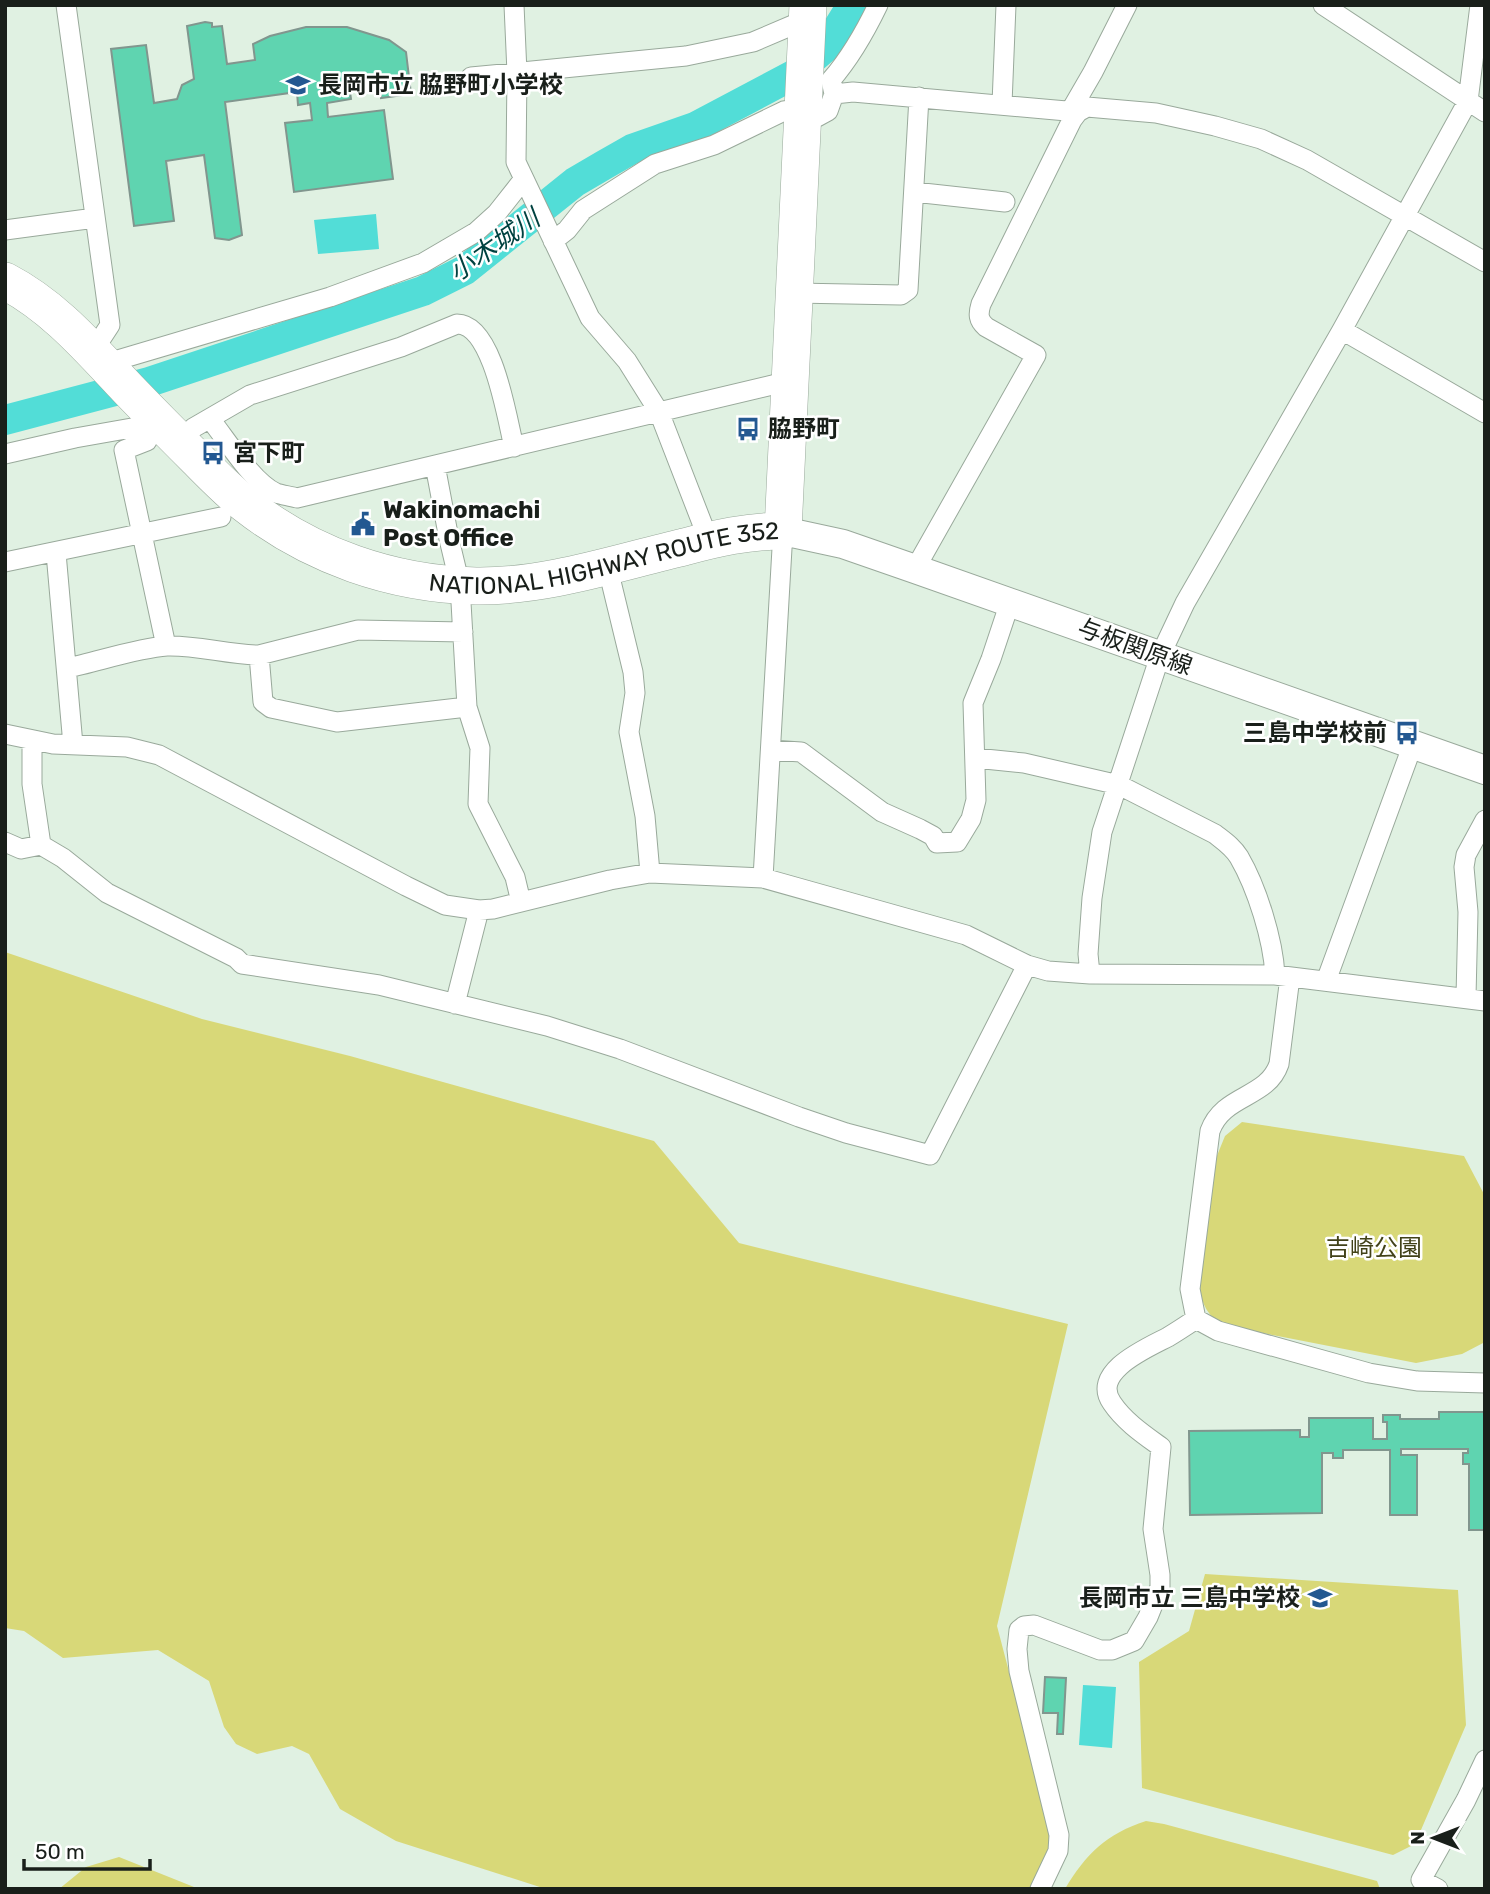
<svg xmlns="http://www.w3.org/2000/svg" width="1490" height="1894" viewBox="0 0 1490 1894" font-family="Rubik,'Noto Sans JP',sans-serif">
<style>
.green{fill:#d8d878}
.water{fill:#52ddd7}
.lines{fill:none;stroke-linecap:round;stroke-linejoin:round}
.river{stroke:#52ddd7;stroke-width:30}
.building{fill:#5fd4b0;stroke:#81968e;stroke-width:2}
.street-casing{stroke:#99a99b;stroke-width:21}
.secondary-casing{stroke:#99a99b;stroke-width:30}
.highway-casing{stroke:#99a99b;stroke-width:38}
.street{stroke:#fff;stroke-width:19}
.secondary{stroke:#fff;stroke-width:28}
.highway{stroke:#fff;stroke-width:37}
.labels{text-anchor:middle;stroke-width:5;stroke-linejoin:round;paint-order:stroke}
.poi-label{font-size:24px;font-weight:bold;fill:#191f1a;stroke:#fff;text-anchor:start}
.street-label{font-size:24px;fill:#191f1a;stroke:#fff}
.park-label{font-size:24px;fill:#424219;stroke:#fff}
.water-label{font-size:26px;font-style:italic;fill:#004240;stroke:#fff}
</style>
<rect width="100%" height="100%" fill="#e0f1e2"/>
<path class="green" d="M5,952L202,1019L350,1056L654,1141L739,1243L1068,1324L997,1626L1053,1839L1031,1889H546L396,1841L340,1809L309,1754L292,1746L257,1754L236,1744L224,1727L209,1681L158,1650L63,1658L24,1631L5,1628Z
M1242,1122L1464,1156L1485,1196V1342L1462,1354L1416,1363L1222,1325C1208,1316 1202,1304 1199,1288L1214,1163L1225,1136Z
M1205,1574L1458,1590L1466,1725L1415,1844L1393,1855L1142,1788L1139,1662L1189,1631Z
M1146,1821L1164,1824L1377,1881L1380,1889H1065C1086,1854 1106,1834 1146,1821Z
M119,1857L199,1889H59L86,1867Z"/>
<path class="water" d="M376,214L379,249L318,254L314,220Z
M1083,1685L1116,1687L1112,1748L1079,1745Z"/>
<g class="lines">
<path class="river" d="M5,420L149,382L423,291L465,270L575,182L604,165L632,149L695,127L795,74L826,47L852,5"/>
</g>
<path class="building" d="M205,22L212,23V27L222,26L227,64L255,60L253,44L270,36L306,27H347L389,40L406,52L411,94L381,98L379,81L349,85L351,99L327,103L328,117L384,110L393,179L294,192L285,123L312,120L310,103L298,105L297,92L225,102L242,235L229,240L215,238L204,155L166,161L174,221L134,226L111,49L146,45L154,103L177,99L182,85L194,79L187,26Z
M1439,1412H1485V1530H1469V1464H1463V1453H1468V1449H1401V1455H1417V1515H1390V1450H1343V1458H1333V1453H1322V1513L1190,1515L1189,1431L1300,1430V1437H1309V1418H1373V1439H1387V1422H1383V1415H1400V1419H1439Z
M1045,1677L1066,1678L1063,1734H1057L1058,1713H1043Z"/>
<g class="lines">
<g class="street-casing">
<path id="street" d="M66,5L110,325L93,351
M514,5L517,73L516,162L590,318L627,361L659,412L709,541
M1323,5L1485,112
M471,77L686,56L753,42L807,19
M834,94L853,92L1078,112
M1002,104L1006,5
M1071,110L1093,72L1127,5
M804,118L817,117L828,111L834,94L831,80C851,57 865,32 878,5
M914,192L1005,202
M5,230L95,218
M553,241L567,230L583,210L655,164L714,145L784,111L804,108
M795,293L901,295L908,290L919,97
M1342,330L1485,413
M104,364L330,297L423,263L476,232L497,213L523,180
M210,419C227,440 252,482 276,493C282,495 290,496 297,498L789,381
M193,428L250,395L401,347L457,324C493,324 507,419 514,447
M147,441L124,450L166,646
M5,454L75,438L160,423
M56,553L73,745
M5,562L221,517
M607,565L633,672L635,693L629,732L645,816L650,873
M915,569L1036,355L986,327C978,320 978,314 981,304L1072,120L1078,112L1087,107L1156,113L1215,126L1261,139L1307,160L1485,262
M259,655L358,630L463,632
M67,668C97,662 137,648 167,646C198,645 228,655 259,655L263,702L271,708L337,722L467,707L460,585L449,539L435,465
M467,707L480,748L478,804L515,877L521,902
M5,734L53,744L127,747L159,755L406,886L445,905L479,910L493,909L610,880L650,873L763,878L966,935L1027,965L1048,971L1090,974L1275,975L1485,1001
M32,740V784L41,845L63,858L107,893L236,958L242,964L379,985L547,1026L620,1049L799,1117L846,1133L930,1155L1027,965
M771,750L801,752L882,812L920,829L933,836L937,843L957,842L971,819L976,800L973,703L991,659L1010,602
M975,758L1024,763L1119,785L1215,834C1224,841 1233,847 1239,857C1257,888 1273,939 1275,975
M5,842L21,849L41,845
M763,878L783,531
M1090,974L1088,954L1092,898L1102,832L1160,656L1185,603L1342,330L1468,101L1480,5
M1290,977L1279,1064C1267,1099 1223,1094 1210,1131L1190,1289L1196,1319L1218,1331L1369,1373L1417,1381L1485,1383
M1326,981L1413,744
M1466,997L1468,912L1464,867L1466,855L1485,820
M455,1004L479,910
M1040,1889L1058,1851L1059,1835L1019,1671L1017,1649L1019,1630L1024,1626L1034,1625L1100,1650H1112L1134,1641L1148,1617L1160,1587V1575L1153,1529L1161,1447C1143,1434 1124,1421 1112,1403C1090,1372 1147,1348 1168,1337C1178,1331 1187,1325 1196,1319
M1438,1889L1421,1880L1466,1800L1485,1760"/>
</g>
<g class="secondary-casing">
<path id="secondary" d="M783,531L843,544L915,569L1485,770"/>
</g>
<g class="highway-casing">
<g id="highway">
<path id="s1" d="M5,281C55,307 90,349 128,389C150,412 172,434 195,457C211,473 227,490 245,504C311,556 392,584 476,586C546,587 616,563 684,547C717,538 748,531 783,531L808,5"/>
</g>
</g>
<use href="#street" class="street"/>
<use href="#secondary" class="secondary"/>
<use href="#highway" class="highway"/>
</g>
<defs>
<g id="school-bare" transform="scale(1.89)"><path d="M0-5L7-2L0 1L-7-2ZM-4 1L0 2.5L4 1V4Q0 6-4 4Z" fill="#235891" stroke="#fff" stroke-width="2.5" paint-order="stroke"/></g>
<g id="bus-bare" transform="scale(1.89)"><path d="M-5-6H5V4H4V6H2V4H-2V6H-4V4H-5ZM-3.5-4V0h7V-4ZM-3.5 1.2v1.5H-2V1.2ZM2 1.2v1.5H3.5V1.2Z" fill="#235891" stroke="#fff" stroke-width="2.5" paint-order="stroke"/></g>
<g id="civic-bare" transform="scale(1.89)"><path d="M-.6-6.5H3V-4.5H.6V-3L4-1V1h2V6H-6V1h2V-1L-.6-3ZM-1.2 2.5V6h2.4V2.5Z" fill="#235891" stroke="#fff" stroke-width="2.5" paint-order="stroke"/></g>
</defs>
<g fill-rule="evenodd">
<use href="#school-bare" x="298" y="85"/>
<use href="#bus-bare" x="748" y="429"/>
<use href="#bus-bare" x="213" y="453"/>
<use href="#civic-bare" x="363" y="524"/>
<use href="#bus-bare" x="1407" y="733"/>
<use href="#school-bare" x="1320" y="1598"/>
</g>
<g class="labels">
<g class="poi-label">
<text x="318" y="93">長岡市立 脇野町小学校</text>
<text x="768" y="437">脇野町</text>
<text x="233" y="461">宮下町</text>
<text x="383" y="518">Wakinomachi<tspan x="383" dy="28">Post Office</tspan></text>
<text x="1387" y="741" text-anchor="end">三島中学校前</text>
<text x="1300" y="1606" text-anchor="end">長岡市立 三島中学校</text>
</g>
<g class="street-label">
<text dy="8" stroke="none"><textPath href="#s1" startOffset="709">NATIONAL HIGHWAY ROUTE 352</textPath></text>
<text transform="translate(1135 647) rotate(20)" y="8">与板関原線</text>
</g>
<g class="park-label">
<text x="1374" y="1256">吉崎公園</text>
</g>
<g class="water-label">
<text transform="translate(494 245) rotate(-35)" y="9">小木城川</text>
</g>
</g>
<rect width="1490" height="1894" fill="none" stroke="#191f1a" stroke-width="14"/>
<g transform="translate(1434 1838) rotate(270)" stroke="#ffffff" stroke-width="5" paint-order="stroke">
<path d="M0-5L12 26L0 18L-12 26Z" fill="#191f1a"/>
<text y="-10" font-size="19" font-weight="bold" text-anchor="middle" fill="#191f1a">N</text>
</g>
<path d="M24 1859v10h126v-10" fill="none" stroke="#191f1a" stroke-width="3.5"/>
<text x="35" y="1859" font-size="21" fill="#191f1a" stroke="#ffffff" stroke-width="5" paint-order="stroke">50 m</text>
</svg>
